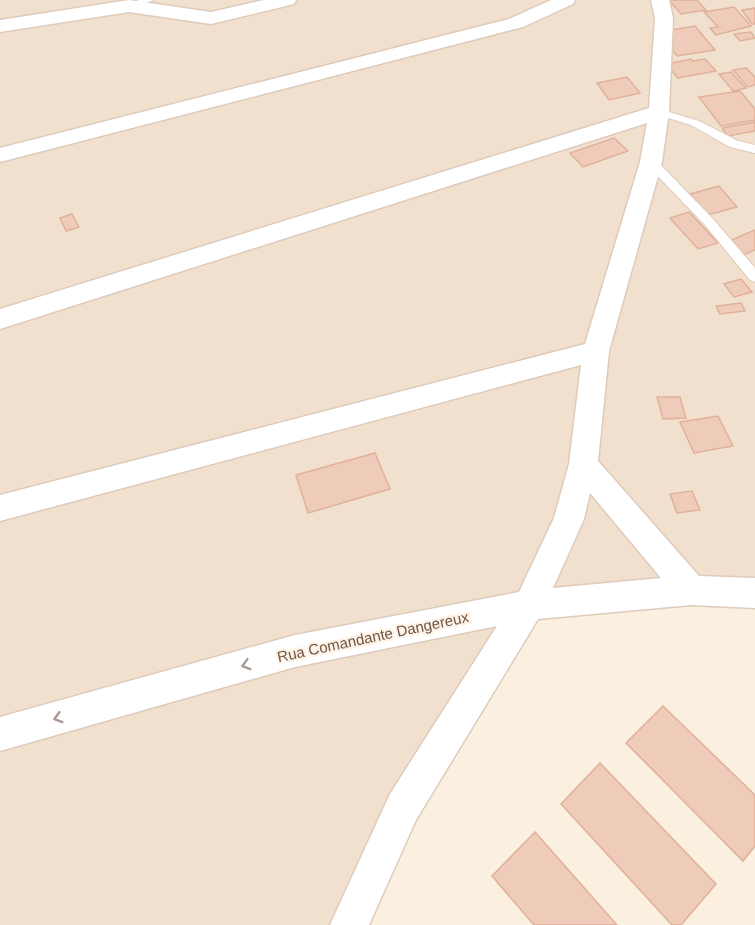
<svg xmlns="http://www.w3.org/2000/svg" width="755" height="925" viewBox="0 0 755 925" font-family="Helvetica,sans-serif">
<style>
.residential{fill:#f2e0ce}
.building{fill:#efcbb9;stroke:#e0b19a;stroke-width:1.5}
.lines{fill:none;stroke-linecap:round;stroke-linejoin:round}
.service-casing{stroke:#decbbc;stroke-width:2}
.minor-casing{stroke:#decbbc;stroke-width:3}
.service{fill:#fff;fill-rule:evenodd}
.minor{fill:#fff;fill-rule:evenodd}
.oneway{stroke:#a99992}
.labels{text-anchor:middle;stroke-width:4.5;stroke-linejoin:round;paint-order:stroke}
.street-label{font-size:15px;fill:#705549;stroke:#fef3e5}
</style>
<rect width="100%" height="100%" fill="#fbefe0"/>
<path class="residential" d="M0,0H755V593L529,605L349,925H0Z"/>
<path class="building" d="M669,0H697L706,10L681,14Z
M734,7L751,26L716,35L710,28L718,27L704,12Z
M755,8V24H752L742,10Z
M695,26L715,50L677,56L658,32Z
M751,32L755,38L740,41L734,34Z
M691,59L692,61L705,59L716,71L678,78L666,64Z
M746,68L755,77V85L748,87L733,70Z
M731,72L746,88L733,91L719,74Z
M627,77L640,93L609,100L597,83Z
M740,91L755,109V120L721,126L699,97Z
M755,122V131L728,136L722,128Z
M614,138L628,151L583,167L570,153Z
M719,186L737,207L708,215L690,194Z
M689,212L718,243L698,249L670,218Z
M72,214L79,227L66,231L60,218Z
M755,230V250L743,255L729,241Z
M741,279L752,292L734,297L724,284Z
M741,303L745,311L720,314L716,306Z
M657,397H680L686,418L663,419Z
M718,416L733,446L694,453L680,422Z
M375,453L390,489L308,513L296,475Z
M692,491L700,510L677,513L670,494Z
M663,706L755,795V846L743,861L626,743Z
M600,763L716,884L681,925H672L561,804Z
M535,832L617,925H534L492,876Z"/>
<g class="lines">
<g class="service-casing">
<path id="service" d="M139,0H154L129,9L124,6Z
M659,109L699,121L738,141L755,145V153L730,147L691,125L655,114V110Z
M651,158L655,159L713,219L755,268V282L750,280L705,225L647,165L645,162Z"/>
</g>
<g class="minor-casing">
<path id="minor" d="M129,0L211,12L264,0H296L294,4L211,24L129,12L0,32V20Z
M551,0H575L573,4L523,27L0,162V148L509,19Z
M651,0H669L673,18L669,112L662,162L609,351L598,461L699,576L755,578V608L691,605L538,619L416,820L369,925H330L390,794L497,626L295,667L0,751V717L295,635L519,592L554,518L569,464L581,365L0,521V495L585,344L640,162L647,123L0,329V309L649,108L655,18ZM590,493L661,578L553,588L584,519Z"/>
</g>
<use href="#service" class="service"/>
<use href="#minor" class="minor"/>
</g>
<defs><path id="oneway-chevron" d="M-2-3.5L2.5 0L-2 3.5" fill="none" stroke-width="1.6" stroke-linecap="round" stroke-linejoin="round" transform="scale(1.5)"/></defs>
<g class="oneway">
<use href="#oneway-chevron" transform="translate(246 665) rotate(164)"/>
<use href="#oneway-chevron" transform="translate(58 718) rotate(164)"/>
</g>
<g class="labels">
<g class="street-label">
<text transform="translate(373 637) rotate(-12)" y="5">Rua Comandante Dangereux</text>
</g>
</g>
</svg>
